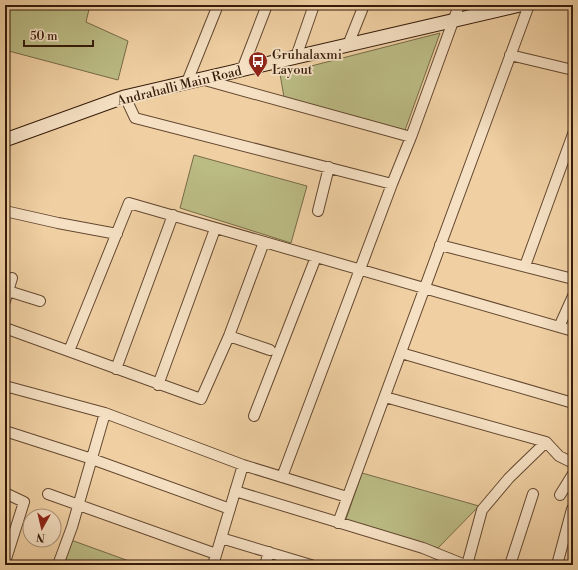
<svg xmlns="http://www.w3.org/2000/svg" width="578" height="570" viewBox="0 0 578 570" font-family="'Libre Bodoni',serif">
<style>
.green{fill:#bbbb84;stroke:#786b47}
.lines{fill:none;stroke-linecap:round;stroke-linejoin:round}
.stream{stroke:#727965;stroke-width:3}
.minor-casing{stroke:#644830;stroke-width:12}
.secondary-casing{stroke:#351b0a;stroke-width:15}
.minor{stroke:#f5e0c3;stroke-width:10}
.secondary{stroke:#f5e0c3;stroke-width:13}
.labels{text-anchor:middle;stroke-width:3.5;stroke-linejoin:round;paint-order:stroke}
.poi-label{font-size:13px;fill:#351b0a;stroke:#f5e0c3;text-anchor:start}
.street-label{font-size:13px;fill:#351b0a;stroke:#f5e0c3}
</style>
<rect width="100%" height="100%" fill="#f0d0a3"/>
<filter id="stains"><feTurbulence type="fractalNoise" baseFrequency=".005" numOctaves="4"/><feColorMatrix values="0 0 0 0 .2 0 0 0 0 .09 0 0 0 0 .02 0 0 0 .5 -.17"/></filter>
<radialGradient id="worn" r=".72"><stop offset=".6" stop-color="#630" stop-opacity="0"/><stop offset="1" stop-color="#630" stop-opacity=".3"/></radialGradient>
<path class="green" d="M5,5H90L86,22L128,41L118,80L5,50Z
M440,33L404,133L284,97L280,74Z
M194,155L307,186L291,243L180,208Z
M362,473L479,506L438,548L345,522Z
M71,540L140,565H64Z"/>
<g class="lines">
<path class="stream" d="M427,565L429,562"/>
<g class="minor-casing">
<path id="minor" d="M348,45L364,5
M510,55L573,70
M296,57L314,5
M242,70L267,5
M201,79L411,137
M187,82L218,5
M129,96L128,103L135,118L392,184
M5,211L58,223L117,234
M318,211L329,167
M440,245L573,279
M525,266L573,134
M8,291L40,301
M5,301L12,278
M559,327L573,296
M5,328L201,399L229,336L264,242
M229,336L270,350
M69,351L129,203L573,331
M401,353L573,403
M116,369L173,215
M158,385L215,229
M5,386L105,413L243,465L347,497
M385,397L546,442L559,456L573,463
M254,416L316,257
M5,431L92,459L230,509
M282,477L392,184L411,137L459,5
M235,491L423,548L465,565
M5,493L24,502L5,562
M48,494L216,554
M560,495L573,474
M338,523L529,5
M221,538L311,565
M58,565L72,527L105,413
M213,565L243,465
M265,565L269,552
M467,565L482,510L509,478L546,442
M510,565L533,494
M557,565L572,509"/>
</g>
<g class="secondary-casing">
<path id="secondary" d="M5,140L124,97L520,5"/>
</g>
<use href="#minor" class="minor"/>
<use href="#secondary" class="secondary"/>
</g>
<defs>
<g id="bus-pin" transform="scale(1)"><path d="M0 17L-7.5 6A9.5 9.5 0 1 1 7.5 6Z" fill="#8f2418" stroke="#f5e0c3"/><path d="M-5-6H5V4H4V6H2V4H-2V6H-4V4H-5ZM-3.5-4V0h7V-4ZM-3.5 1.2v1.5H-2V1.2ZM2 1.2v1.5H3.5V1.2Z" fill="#fff"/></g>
</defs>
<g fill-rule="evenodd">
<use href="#bus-pin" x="258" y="61"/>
</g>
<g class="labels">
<g class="poi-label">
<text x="272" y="59">Gruhalaxmi<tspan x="272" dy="15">Layout</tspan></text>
</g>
<g class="street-label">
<text transform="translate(179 85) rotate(-14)" y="5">Andrahalli Main Road</text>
</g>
</g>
<rect width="578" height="570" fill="none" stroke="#f0d0a3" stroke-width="20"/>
<rect x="6" y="6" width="566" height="558" fill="none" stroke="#351b0a" stroke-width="2"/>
<rect x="10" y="10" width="558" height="550" fill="none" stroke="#351b0a"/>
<g transform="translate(42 528) rotate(188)"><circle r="19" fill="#f5e0c3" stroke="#a89179"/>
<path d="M0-3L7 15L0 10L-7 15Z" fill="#8f2418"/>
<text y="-6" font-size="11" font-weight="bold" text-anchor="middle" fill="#351b0a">N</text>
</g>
<path d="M24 40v6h69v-6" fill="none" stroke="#351b0a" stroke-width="2"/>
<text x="30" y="40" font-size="12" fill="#351b0a" stroke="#f5e0c3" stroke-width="3" paint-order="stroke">50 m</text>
<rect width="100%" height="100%" filter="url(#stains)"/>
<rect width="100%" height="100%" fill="url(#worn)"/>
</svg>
